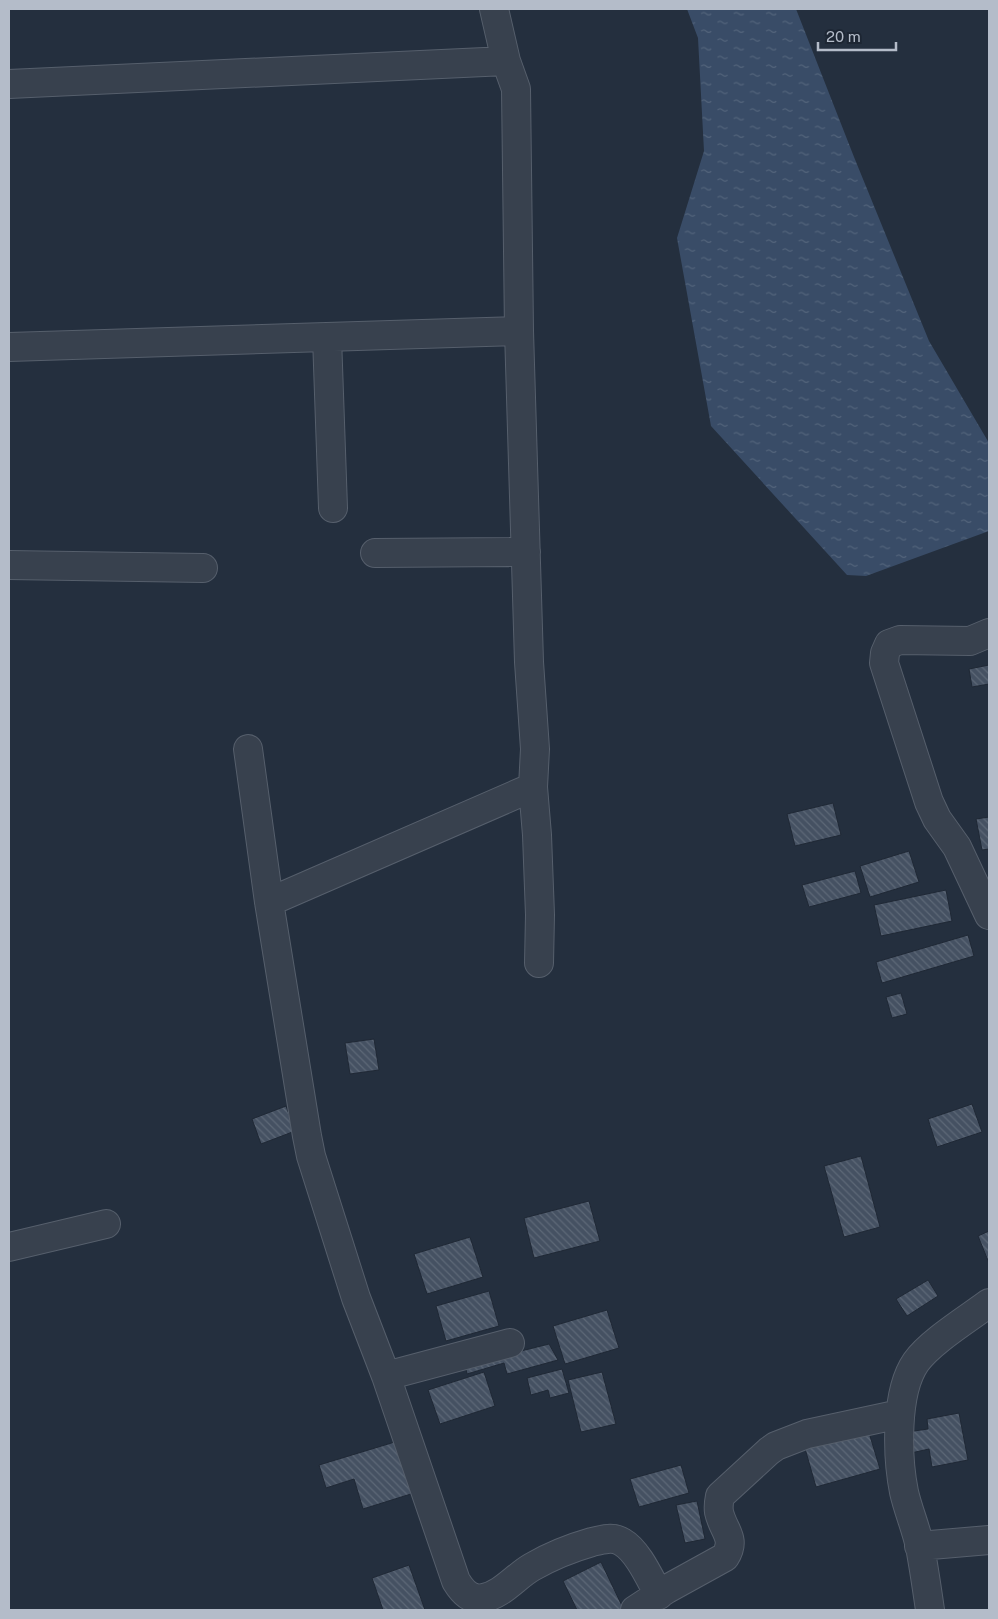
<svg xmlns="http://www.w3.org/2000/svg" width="998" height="1619" viewBox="0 0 998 1619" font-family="'Public Sans',sans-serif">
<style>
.water{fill:url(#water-ripples)}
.building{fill:url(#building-back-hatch);stroke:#1f2835}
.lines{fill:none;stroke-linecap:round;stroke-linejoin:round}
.minor-casing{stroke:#565f6c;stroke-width:30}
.minor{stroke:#38414e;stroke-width:28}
</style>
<defs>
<pattern id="water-ripples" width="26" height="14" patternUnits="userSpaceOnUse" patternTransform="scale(1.25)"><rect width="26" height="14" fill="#394c67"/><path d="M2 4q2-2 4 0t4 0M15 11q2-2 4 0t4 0" fill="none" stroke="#53647b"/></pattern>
<pattern id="building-back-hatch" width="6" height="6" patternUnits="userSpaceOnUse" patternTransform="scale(1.25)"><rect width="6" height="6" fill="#455162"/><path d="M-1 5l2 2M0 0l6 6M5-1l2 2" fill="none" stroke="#5d6877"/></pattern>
</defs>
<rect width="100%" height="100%" fill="#242f3e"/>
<path class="water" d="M687,9H796L854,157L929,341L989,443V531L866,576L847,575L711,426L677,238L704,151L698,38Z"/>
<path class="building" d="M989,665V684L972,687L969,669Z
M833,803L841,835L795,846L787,814Z
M989,817V849L982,850L976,819Z
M909,851L919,882L870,897L860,866Z
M855,871L861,893L809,907L802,885Z
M946,890L952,921L881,936L874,905Z
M968,935L974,956L882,983L876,962Z
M901,993L907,1014L892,1018L886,997Z
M374,1039L379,1070L350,1074L345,1043Z
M972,1104L982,1132L937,1147L928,1119Z
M286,1106L295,1131L261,1144L252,1119Z
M861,1156L880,1227L844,1237L824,1166Z
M589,1201L600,1241L534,1258L524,1218Z
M989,1231V1263L978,1236Z
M470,1237L483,1277L427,1294L414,1254Z
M928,1280L938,1296L907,1316L896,1299Z
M489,1291L499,1326L446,1341L436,1306Z
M607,1310L619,1348L565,1364L553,1326Z
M549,1344L558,1360L507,1374L504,1363L467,1374L465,1365Z
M562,1369L569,1393L550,1398L548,1390L531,1395L527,1378Z
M484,1372L495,1406L440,1424L428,1390Z
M602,1372L616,1424L581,1432L568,1380Z
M959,1413L968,1460L932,1467L929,1449L911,1453L907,1432L928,1429L927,1419Z
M867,1426L880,1469L816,1487L804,1445Z
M398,1441L414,1493L363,1509L354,1479L326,1488L319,1465Z
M681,1465L689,1493L639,1507L630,1479Z
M697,1501L705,1539L685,1543L676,1505Z
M601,1562L624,1610H577L563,1581Z
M409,1565L425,1610H383L372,1578Z"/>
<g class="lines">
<g class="minor-casing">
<path id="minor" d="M494,9L506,61L516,89L519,331L529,662L535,749L533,787L537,835L540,915L539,963
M9,84L506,61
M327,337L333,508
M9,347L519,331
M375,553L526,552
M9,565L203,568
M989,633L970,641L900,640L889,644L885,653L884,663L929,802L937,819L957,847L989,915
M248,749L269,902L307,1136L311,1156L356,1298L386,1376L456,1581C462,1591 470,1601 483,1598C502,1595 516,1576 532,1567C551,1556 571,1548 592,1542C603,1540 612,1536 622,1542C638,1551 650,1579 659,1595
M269,902L533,787
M9,1247L106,1224
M386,1376L510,1343
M919,1546L989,1540
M635,1610L667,1589L725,1557C737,1538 723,1531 719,1512C718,1506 719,1501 720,1496L769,1451L776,1446L807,1434L900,1414
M930,1610C927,1589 924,1568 920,1547C916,1528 908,1510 904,1492C897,1457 895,1392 916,1362C930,1342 969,1318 989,1303"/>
</g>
<use href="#minor" class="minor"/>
</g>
<rect width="998" height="1619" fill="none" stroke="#b4bcc9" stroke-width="20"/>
<path d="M818 42v8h78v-8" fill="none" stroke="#b4bcc9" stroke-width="2.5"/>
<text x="826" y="42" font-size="15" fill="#b4bcc9" stroke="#1d2633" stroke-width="4" paint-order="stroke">20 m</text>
</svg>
